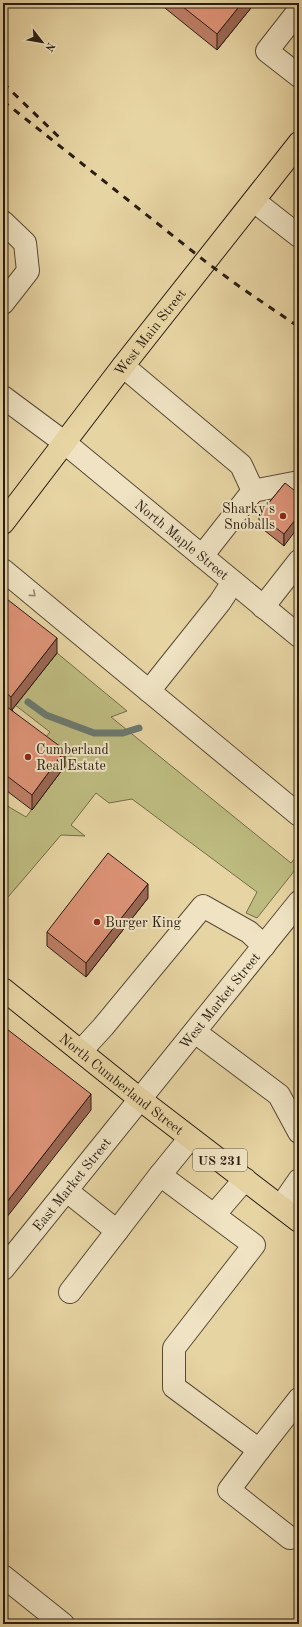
<svg xmlns="http://www.w3.org/2000/svg" width="302" height="1627" viewBox="0 0 302 1627" font-family="'Old Standard TT',serif">
<style>
.green{fill:#bdbb80;stroke:#726c4a}
.lines{fill:none;stroke-linecap:round;stroke-linejoin:round}
.stream{stroke:#6b796f;stroke-width:7}
.minor-casing{stroke:#584a37;stroke-width:24}
.major-casing{stroke:#281c13;stroke-width:24}
.minor{stroke:#efe3c3;stroke-width:22}
.major{stroke:#e7d4a3;stroke-width:22}
.rail{stroke:#281c13;stroke-width:3;stroke-dasharray:7 7;stroke-linecap:butt}
.wall{fill:#be7e66;stroke:#281c13}
.shaded-wall{fill:#9b6753;stroke:#281c13}
.building{fill:#dd9377;stroke:#281c13}
.oneway{stroke:#958974}
.poi-dot{fill:#8f2418;stroke:#efe3c3;stroke-width:1.5}
.labels{text-anchor:middle;stroke-width:4;stroke-linejoin:round;paint-order:stroke}
.shield{fill:#efe3c3;stroke:#645848;stroke-width:1}
.shield-label{font-size:13px;font-weight:bold;fill:#281c13}
.street-label{font-size:14px;fill:#281c13;stroke:#efe3c3}
.poi-label{font-size:14px;fill:#281c13;stroke:#efe3c3;text-anchor:start}
</style>
<rect width="100%" height="100%" fill="#e7d4a3"/>
<filter id="stains"><feTurbulence type="fractalNoise" baseFrequency=".005" numOctaves="4"/><feColorMatrix values="0 0 0 0 .2 0 0 0 0 .09 0 0 0 0 .02 0 0 0 .5 -.17"/></filter>
<radialGradient id="worn" r=".72"><stop offset=".6" stop-color="#630" stop-opacity="0"/><stop offset="1" stop-color="#630" stop-opacity=".3"/></radialGradient>
<path class="green" d="M57,653L127,711L111,717L291,863L299,853V865L257,918L246,913L257,892L132,799L109,803L96,793L71,825L85,836L61,835L3,903V806L4,804L26,817L65,766L38,746L50,732L15,705Z"/>
<g class="lines">
<path class="stream" d="M28,702L46,715L94,733H123L139,728"/>
<g class="minor-casing">
<g id="minor">
<path d="M299,10L267,51L299,76"/>
<path d="M254,201L299,236"/>
<path d="M3,222L25,243L28,271L3,303"/>
<path d="M123,366L241,465L253,491L202,556"/>
<path id="s1" d="M3,397L65,443L299,636"/>
<path d="M253,491L299,482"/>
<path d="M3,570L149,691"/>
<path d="M233,582L220,602L149,691L299,815"/>
<path d="M263,607L299,561"/>
<path d="M195,1032L279,1095L299,1132"/>
<path d="M81,1051L103,1027L203,906L249,932L264,946"/>
<path d="M190,1138L160,1175L254,1245L174,1348V1387L259,1450L299,1399"/>
<path d="M67,1191L117,1231"/>
<path d="M281,1206L299,1180"/>
<path d="M214,1215L245,1179"/>
<path id="s2" d="M3,1269L299,902"/>
<path d="M70,1292L160,1175"/>
<path d="M259,1450L229,1490L290,1538"/>
<path d="M3,1576L63,1624"/>
</g>
</g>
<g class="major-casing">
<g id="major">
<path id="s3" d="M3,523L123,366L299,143"/>
<path id="s4" d="M3,989L141,1100L299,1221"/>
</g>
</g>
<use href="#minor" class="minor"/>
<use href="#major" class="major"/>
<path class="rail" d="M3,83L63,141
M3,101L206,262L240,287L299,327"/>
</g>
<path class="wall" d="M160,3H255L217,50L160,4Z
M285,483L284,546L259,526V515Z
M3,596L57,653L12,710L65,766L32,810L3,788Z
M148,898L86,977L47,946V932Z"/>
<path class="shaded-wall" d="M242,3H255L217,50V34Z
M299,515V526L284,546V534Z
M57,638V653L11,711V697Z
M65,750V766L32,810V795Z
M148,884V898L86,977V963Z
M91,1094V1110L3,1222V1207Z"/>
<path class="building" d="M178,3H242L217,34Z
M285,483L299,494V515L284,534L259,515Z
M3,596L57,638L11,697L3,690Z
M3,704L65,750L32,795L3,773Z
M108,853L148,884L86,963L47,932Z
M3,1026L91,1094L3,1207Z"/>
<defs><path id="oneway-chevron" d="M-2-3.5L2.5 0L-2 3.5" fill="none" stroke-width="1.6" stroke-linecap="round" stroke-linejoin="round"/></defs>
<use class="oneway" href="#oneway-chevron" transform="translate(33 594) rotate(40)"/>
<g class="poi-dot">
<circle cx="283" cy="516" r="4"/>
<circle cx="28" cy="757" r="4"/>
<circle cx="97" cy="922" r="4"/>
</g>
<g class="labels">
<rect class="shield" x="193" y="1149" width="54" height="22" rx="3"/>
<g class="shield-label">
<text x="220" y="1165">US 231</text>
</g>
<g class="street-label">
<text dy="5" stroke="none"><textPath href="#s3" startOffset="241">West Main Street</textPath></text>
<text dy="5" stroke="none"><textPath href="#s1" startOffset="229">North Maple Street</textPath></text>
<text dy="5" stroke="none"><textPath href="#s2" startOffset="345">West Market Street</textPath></text>
<text dy="5" stroke="none"><textPath href="#s4" startOffset="152">North Cumberland Street</textPath></text>
<text dy="5" stroke="none"><textPath href="#s2" startOffset="109">East Market Street</textPath></text>
</g>
<g class="poi-label">
<text x="275" y="513" text-anchor="end">Sharky's<tspan x="275" dy="16">Snoballs</tspan></text>
<text x="36" y="754">Cumberland<tspan x="36" dy="16">Real Estate</tspan></text>
<text x="105" y="927">Burger King</text>
</g>
</g>
<rect width="302" height="1627" fill="none" stroke="#e7d4a3" stroke-width="16"/>
<rect x="4" y="4" width="294" height="1619" fill="none" stroke="#281c13" stroke-width="2"/>
<rect x="8" y="8" width="286" height="1611" fill="none" stroke="#281c13"/>
<g transform="translate(42 42) rotate(121)" stroke="#efe3c3" stroke-width="3" paint-order="stroke">
<path d="M0-3L7 15L0 10L-7 15Z" fill="#281c13"/>
<text y="-6" font-size="11" font-weight="bold" text-anchor="middle" fill="#281c13">N</text>
</g>
<rect width="100%" height="100%" filter="url(#stains)"/>
<rect width="100%" height="100%" fill="url(#worn)"/>
</svg>
